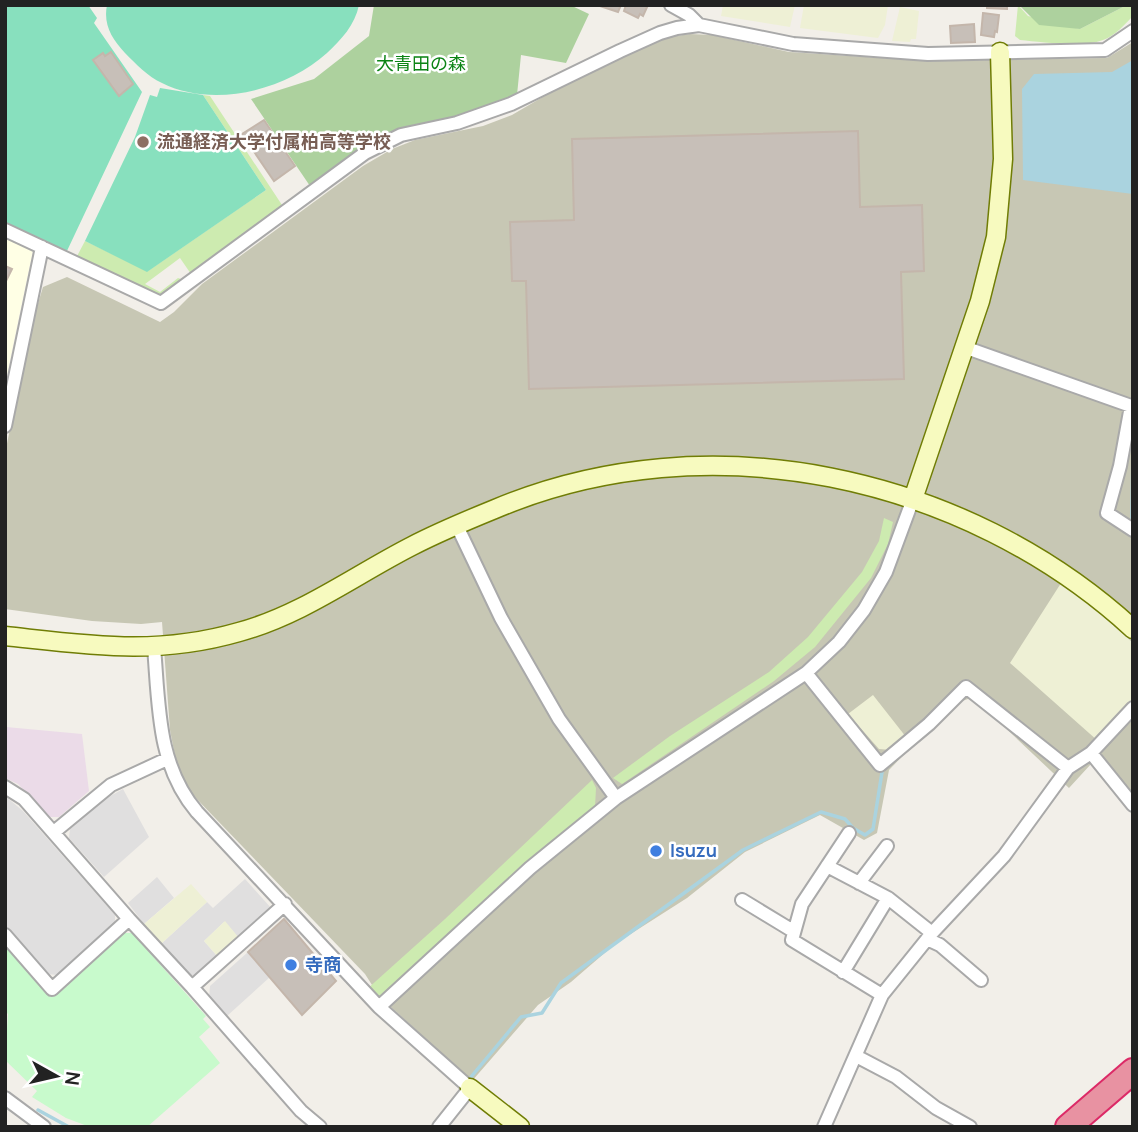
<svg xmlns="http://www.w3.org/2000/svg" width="1138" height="1132" viewBox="0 0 1138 1132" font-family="Manrope,'Noto Sans JP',sans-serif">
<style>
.residential{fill:#e0dfdf}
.industrial{fill:#ebdbe8}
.education{fill:#ffffe5}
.construction{fill:#c7c7b4}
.farmland{fill:#eef0d5}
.grass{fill:#cdebb0}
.forest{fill:#add19e}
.park{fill:#c8facc}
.pitch{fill:#88e0be}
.water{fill:#aad3df}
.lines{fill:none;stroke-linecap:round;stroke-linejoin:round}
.stream{stroke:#aad3df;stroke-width:3.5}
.building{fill:#c7bfb8;stroke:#c4b6ab;stroke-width:2}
.street-casing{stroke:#a9a9a9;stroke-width:16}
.secondary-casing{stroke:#707d05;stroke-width:21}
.highway-casing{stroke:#dc2a67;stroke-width:28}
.street{stroke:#fff;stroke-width:12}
.secondary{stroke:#f7fabf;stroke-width:18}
.highway{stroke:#e892a2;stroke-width:24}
.education-dot{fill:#8d6e63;stroke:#fff;stroke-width:2.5}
.shop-dot{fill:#3f7fe0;stroke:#fff;stroke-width:2.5}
.labels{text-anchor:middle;stroke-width:5;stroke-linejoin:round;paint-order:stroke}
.park-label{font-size:18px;fill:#0c8416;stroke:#fff}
.education-label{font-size:18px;font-weight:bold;fill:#785e54;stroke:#fff;text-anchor:start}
.shop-label{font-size:18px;font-weight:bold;fill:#366cbe;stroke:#fff;text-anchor:start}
</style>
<rect width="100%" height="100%" fill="#f2efe9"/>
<path class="residential" d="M123,789L149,837L104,877L69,838L70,829L105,799Z
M5,796L23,811L115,915V924L57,975L47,974L5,927Z
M157,877L174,898L144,924L128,903Z
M245,879L272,909L239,938L224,922L204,941L218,957L200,975H190L162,943L207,902L213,908Z
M248,952L270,977L227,1016L209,997L210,986Z"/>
<path class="industrial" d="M6,727L82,734L89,791L59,817H50L18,784L5,778Z"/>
<path class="education" d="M5,237L33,250L5,384Z"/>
<path class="construction" d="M690,34L712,35L789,52L928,61L1107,58L1133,42V815L1091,764L1069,788L977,701L968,699L959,702L943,714L889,770L877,833L864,840L820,815L745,852L687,898L615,944L571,982L538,1005L472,1081L379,996L365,974L191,793L183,779L175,756L170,730L162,622L141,624L92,621L5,609V453L33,320L43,287L67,277L160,322L174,312L202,284L363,166L392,149L415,140L483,126L512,115L553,91L642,48L669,37Z"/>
<path class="farmland" d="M723,5H795L790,27L721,16Z
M804,5H888L885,25L878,38L800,28Z
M900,7L919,11L916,39H911L910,42L892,41Z
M1063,580L1133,643V702L1098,741L1010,663Z
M873,695L906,737L891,750L879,749L848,714Z
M191,884L207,902L162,943L144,924Z
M225,921L239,938L218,957L204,941Z"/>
<path class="grass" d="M1018,5L1028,16L1080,29L1127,5H1133V16C1124,25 1115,36 1103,40C1082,48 1042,42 1020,40L1015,36Z
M203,95L210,96L282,205L191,274L180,258L145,284L160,292L178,278L181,279L182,281L159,299L75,260L85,241L148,271L266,190Z
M884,518L893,522L888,544L871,578L815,647L774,681L622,784L613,778L670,736L769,672L808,637L862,572L879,541Z
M592,780L596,788L595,807L546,845L385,993L379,996L366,990L445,919Z"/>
<path class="forest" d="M374,5H570L589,14L566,63L521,55L517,95L474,113L413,125L393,132L362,148L310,186L251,99L314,79L369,36Z
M1019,5H1127L1080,29L1039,25Z"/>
<path class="park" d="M122,933H132L206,1016L203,1019L210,1027L199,1037L220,1063L147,1127H90L66,1118L32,1097L37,1091L5,1060L8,1014L5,1011V946L51,996Z"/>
<path class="pitch" d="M5,5H88L97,18L94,23L142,92L66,253L5,225Z
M107,5H359C355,25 341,40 327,53C286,90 214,109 162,83C147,76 136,64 125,53C112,39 103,25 107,5Z
M160,88L203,95L266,190L147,272L85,241L135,137L150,95L157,97Z"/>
<path class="water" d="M1133,60V194L1023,180L1022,89L1034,74L1112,72Z"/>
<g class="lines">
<path class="stream" d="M1132,518L1133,451
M471,1077L521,1017L542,1013L561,983L743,850L821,812L845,819L853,828L865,835L873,829L883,766
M38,1110L69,1127"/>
</g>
<path class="building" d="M597,5H621L618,12Z
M626,5H648L643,16L640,14L638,18L624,11Z
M987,5H1007V9L987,8Z
M983,13L999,15L997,32L995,31L994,37L981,35Z
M974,24L975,42L951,43L950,26Z
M111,52L133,84L119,96L93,60L103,53L105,56Z
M264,120L295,166L274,181L242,134Z
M858,131L860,207L922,205L924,271L901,272L904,379L529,389L526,281H512L510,222L574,220L572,139Z
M5,266L12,269L5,283Z
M284,919L336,981L302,1015L248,952Z"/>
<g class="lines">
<g class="street-casing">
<path id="street" d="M671,5L689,15L699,25
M5,230L161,303L365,153L401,135L457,123L511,104L620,51L660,33L677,28L699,25L793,44L928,54L1105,50L1133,31
M964,347L1131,406L1120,466L1107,513L1133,530
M5,426L42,247
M457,526L501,618L559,719L616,798
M154,647C159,706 157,765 197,812L379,1007L470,1088L439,1127
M806,673L880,765L929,724L966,687L1068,768
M1091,753L1133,805
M5,787L24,799L129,919L52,989L5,935
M54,832L111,785L167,759
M849,833L802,904L792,940L882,995
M827,866L888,898L932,933
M859,883L887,846
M742,900L793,931
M129,919L192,987L285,904
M927,939L940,945L981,980
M843,972L888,898
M192,987L301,1111L320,1127
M379,1007L530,868L616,798L806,673L839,642L864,610L886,572L913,499
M856,1056L896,1077L936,1108L970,1127
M5,1098L44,1127
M824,1127L882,995L932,933L1004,856L1068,768L1091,753L1133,708"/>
</g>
<g class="secondary-casing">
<path id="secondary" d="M913,499L980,301L996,237L1003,159L1000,52
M5,636C89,645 156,656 239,632C302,615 355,575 412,546C439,532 468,520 495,509C708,419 965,475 1133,629
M470,1088L520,1127"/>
</g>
<g class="highway-casing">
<path id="highway" d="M1068,1127L1133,1071"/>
</g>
<use href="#street" class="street"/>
<use href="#secondary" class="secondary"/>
<use href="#highway" class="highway"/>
</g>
<circle class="education-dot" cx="143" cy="142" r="7"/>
<g class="shop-dot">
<circle cx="656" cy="851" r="7"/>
<circle cx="291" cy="965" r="7"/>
</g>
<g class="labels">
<g class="park-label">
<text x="421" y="70">大青田の森</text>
</g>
<g class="education-label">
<text x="157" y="148">流通経済大学付属柏高等学校</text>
</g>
<g class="shop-label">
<text x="670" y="857">Isuzu</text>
<text x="305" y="971">寺商</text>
</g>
</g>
<rect width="1138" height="1132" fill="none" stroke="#222222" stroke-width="14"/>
<g transform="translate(56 1076) rotate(98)" stroke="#ffffff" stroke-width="5" paint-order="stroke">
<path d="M0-5L12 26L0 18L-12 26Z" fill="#222222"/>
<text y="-10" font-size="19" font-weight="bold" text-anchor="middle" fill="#222222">N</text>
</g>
</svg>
